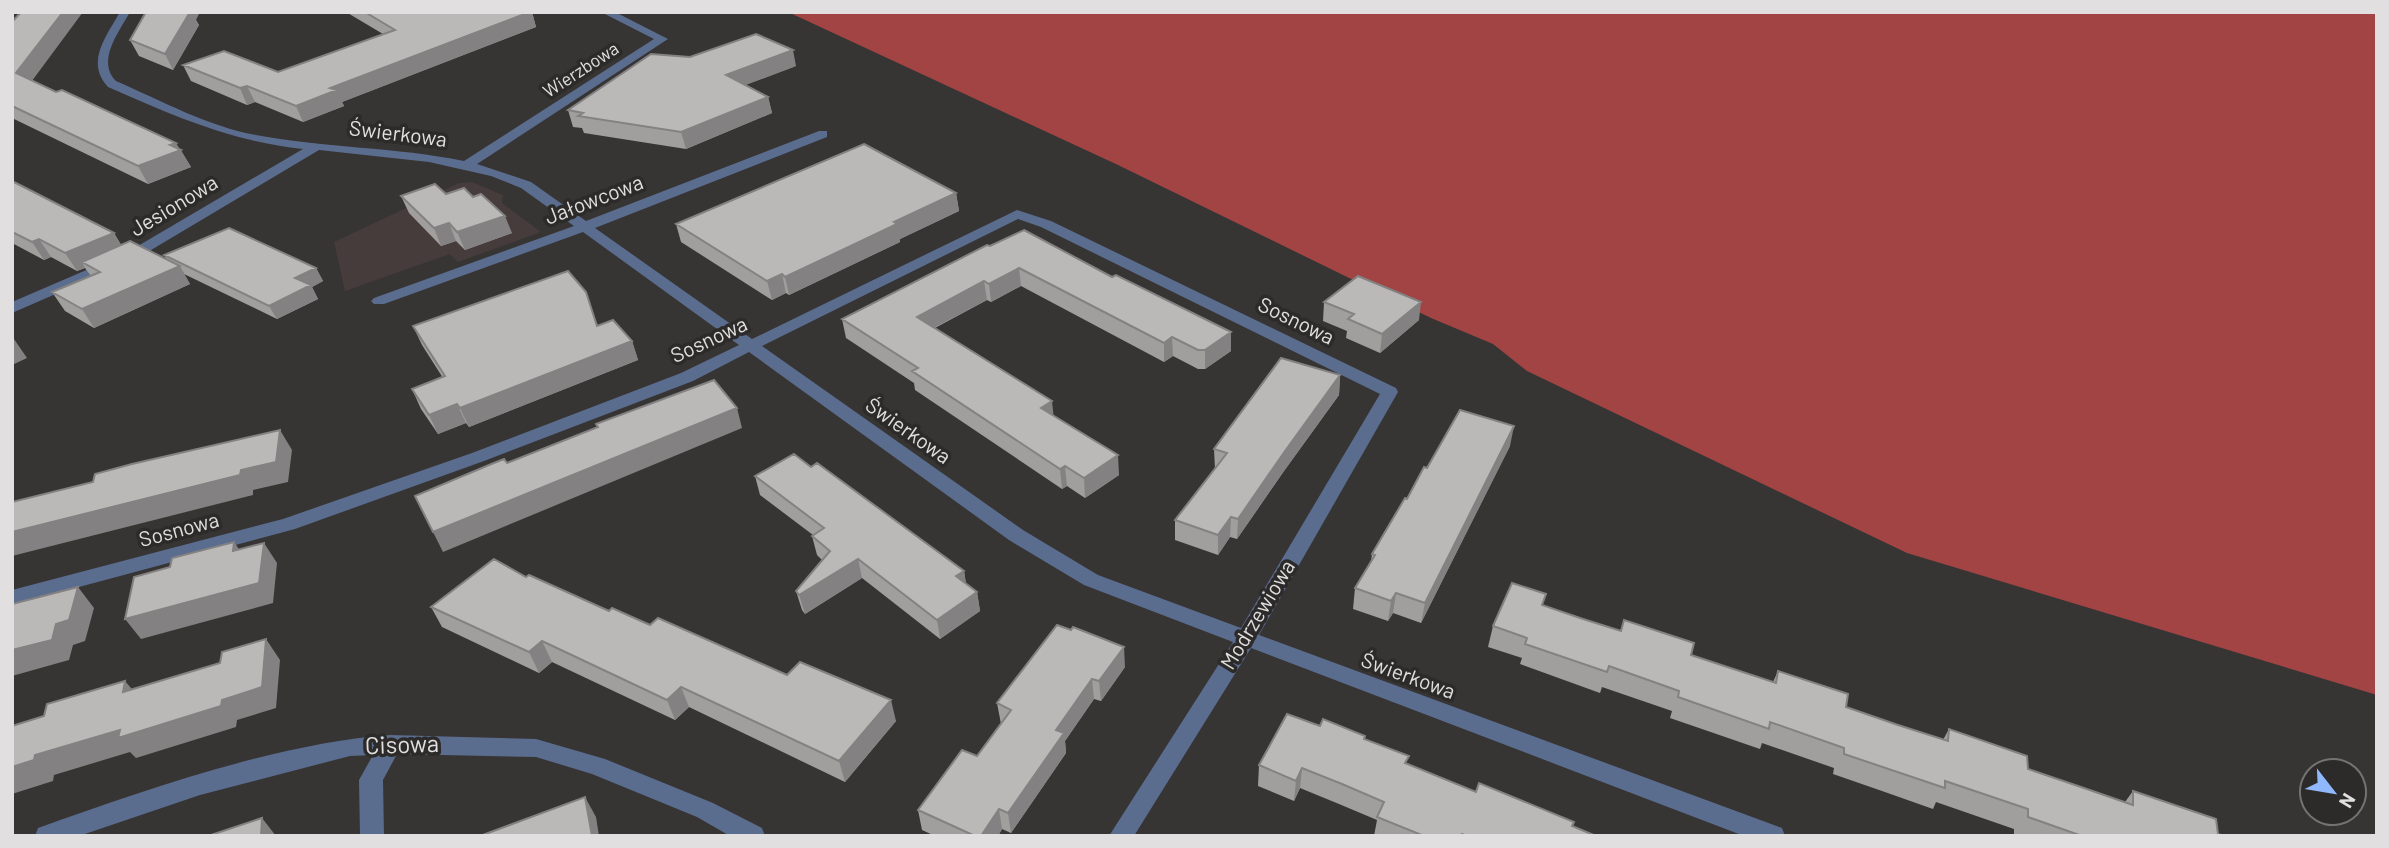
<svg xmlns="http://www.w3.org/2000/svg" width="2389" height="848" viewBox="0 0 2389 848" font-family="Barlow,sans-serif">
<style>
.built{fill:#463c3b}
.forest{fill:#a24444}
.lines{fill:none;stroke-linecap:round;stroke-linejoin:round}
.minor{fill:#5a6d8e;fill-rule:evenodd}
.wall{fill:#a19e9e}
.shaded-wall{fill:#838181}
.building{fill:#bbb8b8;stroke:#838181;stroke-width:2}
.labels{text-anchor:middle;stroke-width:7;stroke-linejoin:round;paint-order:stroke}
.far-street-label{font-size:18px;fill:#e1dfdf;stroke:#2d2a2a}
.street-label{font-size:21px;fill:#e1dfdf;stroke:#2d2a2a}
.near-street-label{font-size:24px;fill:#e1dfdf;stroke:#2d2a2a}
</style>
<rect width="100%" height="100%" fill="#373434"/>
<path class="built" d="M472,182L503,195L502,203L541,232L458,262L450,254L345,291L334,242L459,183Z"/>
<path class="forest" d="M788,12H2377V695L1907,553L1527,371L1493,344L1431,318L1118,165Z"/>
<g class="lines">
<path class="minor" d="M120,12H130C119,32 96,61 116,81C162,101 207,126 256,135C325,148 396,147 464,161L654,39L601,12H615L668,39L477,164L531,182L586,221L819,131H827V137L595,228L752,339L1017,210L1051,221L1396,388L1398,392L1259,635L1782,828L1785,836H1744L1251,648L1134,836H1109L1233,642L1084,585L1009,540L749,352L693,381L484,461L295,529L12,605V590L283,519L472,453L681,373L739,345L583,232L384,304H374L371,301L374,298L574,226L521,188L491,176L429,162L319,150L136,259L12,313V302L126,253L303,149C230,141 174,116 108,87C85,62 106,37 120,12ZM1018,219L1041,227L1380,394L1241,628L1098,575L1023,530L762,346Z
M390,735L536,739L605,759L713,803L762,828L765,836H730L697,817L592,774L536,757L397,754L383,780L384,836H360L359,780L373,755L350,756L200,795L79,836H35L38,828C145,790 278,743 390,735Z"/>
</g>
<path class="wall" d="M346,12H532L536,27L342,102L344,106L303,122L255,102L247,105L191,81L183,65L278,72L383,34Z
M196,20L199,25L173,70L139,56L130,40Z
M12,22L32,81L180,149L191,167L148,184L12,118Z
M796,66L745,85L768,97L772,113L686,149L584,133L582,128L573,127L568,110Z
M12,181L114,233L121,245L167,260L164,255L316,268L323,281L312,287L318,299L277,319L184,274L190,284L94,328L65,311L52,292L91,276L85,268L77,271L51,257L44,260L12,243Z
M956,193L959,211L900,239V242L789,295L786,293L772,300L681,242L676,224Z
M446,194L512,233L465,250L456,241L441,246L409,213L401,196Z
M987,245L1231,351L1205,369H1198L1173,356L1164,362L1021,286L991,302L987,300L935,328L1054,416L1119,475L1085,498L1067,486L1062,489L915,390L914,383L846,338L842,319Z
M1324,302L1419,320L1380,353L1346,338L1347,331L1323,321Z
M413,326H598L632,341L638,360L469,427L466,423L438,434L421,409L412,389L443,378L422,345Z
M1340,375L1339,395L1284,471L1237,539L1230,537L1218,555L1175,540V520L1215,469L1214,449Z
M1510,446L1421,623L1393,613L1388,621L1353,609L1355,588L1371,561L1372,554L1427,468Z
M811,467L964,571L966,584L977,592L980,611L940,639L862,578L805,614L802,610L796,591L822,560L817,555L812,536L813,535L760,495L755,476Z
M526,577L609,611L787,675L896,721L845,782L689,707L675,720L552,662L539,673L442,627L431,607Z
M1543,605L1773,682L1778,671L1846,707L1943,740L1949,729L2028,769L2125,802L2133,791L2223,836H2014V829L1936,802L1933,809L1882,791L1833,774L1834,768L1762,743L1760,749L1670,718L1672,711L1602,687L1600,693L1520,664L1522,658L1488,647L1493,626Z
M1125,667L1101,701L1094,699L1065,741L1066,753L1011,833L1002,829L998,836H935L922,830L918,810L977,756L1001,724L997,703Z
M1320,726L1365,739L1407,764L1476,792L1596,836H1374L1377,820L1339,804L1300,788L1294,801L1258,786L1259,765Z"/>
<path class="shaded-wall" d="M63,12H83L26,89L16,73Z
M187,12H200L196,20L199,25L173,70L165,54Z
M530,12H532L536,27L342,102L344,106L303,122L296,106L330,88Z
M793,50L796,66L730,91L726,75Z
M247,86L255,102L247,105L240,88Z
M768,97L772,113L686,149L681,132Z
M176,143L191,167L148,184L138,166L170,145Z
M956,193L959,211L900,239V242L789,295L785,277L894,222Z
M505,216L512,233L465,250L457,232Z
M449,223L456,241L441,246L434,228Z
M114,233L125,251L82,262L85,268L77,271L65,253Z
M39,239L51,257L44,260L32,242Z
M180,266L190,284L94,328L82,309Z
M316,268L323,281L312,287L318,299L277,319L269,306L295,278Z
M1019,268L1021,286L991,302L989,284Z
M782,274L786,293L772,300L767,281Z
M984,281L987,300L920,335L917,317Z
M1421,302L1419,320L1380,353L1382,334Z
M1231,332V351L1205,369V350Z
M1172,337L1173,356L1164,362V343Z
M12,339H14L27,358L12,365Z
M632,341L638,360L469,427L460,408Z
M1340,375L1339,395L1284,471L1237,539L1238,519L1285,451Z
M1052,401L1054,420L1041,408Z
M457,404L466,423L438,434L429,415Z
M737,408L742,428L443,552L433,532Z
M1514,426L1510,446L1421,623L1425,603Z
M280,430L292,450L288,482L253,490V495L12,556V532L241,470Z
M1118,455L1119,475L1085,498L1084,478Z
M1065,466L1067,486L1062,489L1060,469Z
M1231,517L1230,537L1218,555V535Z
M234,542L248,562L233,551Z
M264,543L277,563L273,603L141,639L125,619Z
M858,559L862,578L805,614L799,595Z
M964,571L967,590L956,576Z
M78,587L94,608L85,641L73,645L69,660L12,676V650L56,624Z
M977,592L980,611L940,639L937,620Z
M1396,593L1393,613L1388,621L1391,601Z
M266,639L280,660L276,708L237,720L236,727L136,758L130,752L54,775L53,781L12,794V767L35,755L222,700Z
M542,641L552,662L539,673L529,652Z
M1124,647L1125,667L1101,701L1099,681Z
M1092,679L1094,699L1065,741L1066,753L1011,833L1008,813L1056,730Z
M125,681L142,701L123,692Z
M681,687L689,707L675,720L667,700Z
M891,700L896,721L845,782L839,761Z
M1302,768L1300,788L1294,801L1296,781Z
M585,797L596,817L599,836H592Z
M999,809L1002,829L998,836H981Z
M262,818L276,836H261Z"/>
<path class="building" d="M21,12H63L16,73L56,92L62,90L176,143L170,145L181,150L138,166L12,106V22Z
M146,12H190L165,54L130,40Z
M365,12H530L330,88L337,90L296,106L247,86L240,88L183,65L224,51L278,72L395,30Z
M756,34L793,50L726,75L768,97L681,132L578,116L583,113L568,110L651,54L690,57Z
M864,144L956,193L894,222L897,224L785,277L782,274L767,281L676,224Z
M12,181L114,233L65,253L39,239L32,242L12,232Z
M435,184L446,194L464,188L473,197L481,194L505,216L457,232L449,223L434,228L401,196Z
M229,228L316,268L295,278L311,285L269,306L164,255Z
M1024,230L1112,277L1116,275L1231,332L1205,350H1198L1172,337L1164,343L1019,268L989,284L984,281L917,317L1052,401L1041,408L1118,455L1084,478L1065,466L1060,469L912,371L918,368L842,319L987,245L990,246Z
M130,241L180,266L82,309L52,292L100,272L82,262Z
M568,271L586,292L597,326L613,320L632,341L460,408L457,404L429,415L412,389L445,376L413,326Z
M1358,276L1421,302L1382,334L1348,319L1354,314L1324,302Z
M1281,358L1340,375L1285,451L1238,519L1231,517L1218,535L1175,520L1227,453L1214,449Z
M714,380L737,408L433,532L415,496L489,465L504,459L507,463L598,427L596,424Z
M1460,410L1514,426L1425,603L1396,593L1391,601L1355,588L1375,555L1372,554L1405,498L1407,499L1424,467L1427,468Z
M280,430L276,462L241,470L240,475L12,532V502L93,482L95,474L132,464Z
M794,454L811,467L817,463L964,571L956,576L977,592L937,620L858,559L799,595L796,591L830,551L812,536L824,528L755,476Z
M234,542L233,551L264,543L259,583L125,619L134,577L170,567L172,558Z
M494,559L526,577L529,575L609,611L612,608L650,625L658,618L787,675L800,662L891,700L839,761L681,687L667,700L542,641L529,652L431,607Z
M1512,583L1546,594L1542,605L1580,618L1621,631L1624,620L1694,643L1691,655L1776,683L1778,671L1848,694L1846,707L1898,725L1948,741L1949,729L2027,756L2028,769L2081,787L2133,805V791L2216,819L2218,834L2223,836H2082L2028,817V809L1945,781V788L1844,754V748L1770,722L1769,729L1678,697L1679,691L1609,666L1607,672L1525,644L1527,638L1493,626Z
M78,587L69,620L56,624L52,640L12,650V604Z
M1057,625L1071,630L1073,627L1124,647L1099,681L1092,679L1056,730L1064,733L1008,813L999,809L981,836H975L918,810L962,750L977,756L1011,710L997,703Z
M266,639L262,687L222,700L221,706L118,738L120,730L35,755L34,760L12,767V726L44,716L47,704L125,681L123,692L220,663L222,652Z
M1287,714L1320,726L1323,719L1365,736L1364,739L1409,756L1405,763L1476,792L1479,783L1574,822L1572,826L1596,836H1467L1462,834L1461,836H1424L1377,817L1384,802L1342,784L1302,768L1296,781L1259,765Z
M585,797L592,836H480Z
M262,818L261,836H208Z"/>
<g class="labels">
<g class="far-street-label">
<text transform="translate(581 70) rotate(-33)" y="6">Wierzbowa</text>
</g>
<g class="street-label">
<text transform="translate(398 134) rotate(7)" y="7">Świerkowa</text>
<text transform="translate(594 200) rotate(-21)" y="7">Jałowcowa</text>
<text transform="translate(174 206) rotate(-31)" y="7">Jesionowa</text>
<text transform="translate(1296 321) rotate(26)" y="7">Sosnowa</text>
<text transform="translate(709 340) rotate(-25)" y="7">Sosnowa</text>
<text transform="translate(908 431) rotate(35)" y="7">Świerkowa</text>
<text transform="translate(179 530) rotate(-15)" y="7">Sosnowa</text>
<text transform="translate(1258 615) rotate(-59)" y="7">Modrzewiowa</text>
<text transform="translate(1408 676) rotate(20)" y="7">Świerkowa</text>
</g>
<g class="near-street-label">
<text transform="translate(402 745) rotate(-2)" y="8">Cisowa</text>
</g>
</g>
<rect width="2389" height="848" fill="none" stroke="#e1dfdf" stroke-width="28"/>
<g transform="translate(2333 792) rotate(121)"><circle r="33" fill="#2d2a2a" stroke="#757272" stroke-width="2"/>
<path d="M0-5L12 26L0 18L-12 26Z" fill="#90b8fd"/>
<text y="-10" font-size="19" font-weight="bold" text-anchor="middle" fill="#e1dfdf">N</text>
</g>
</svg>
